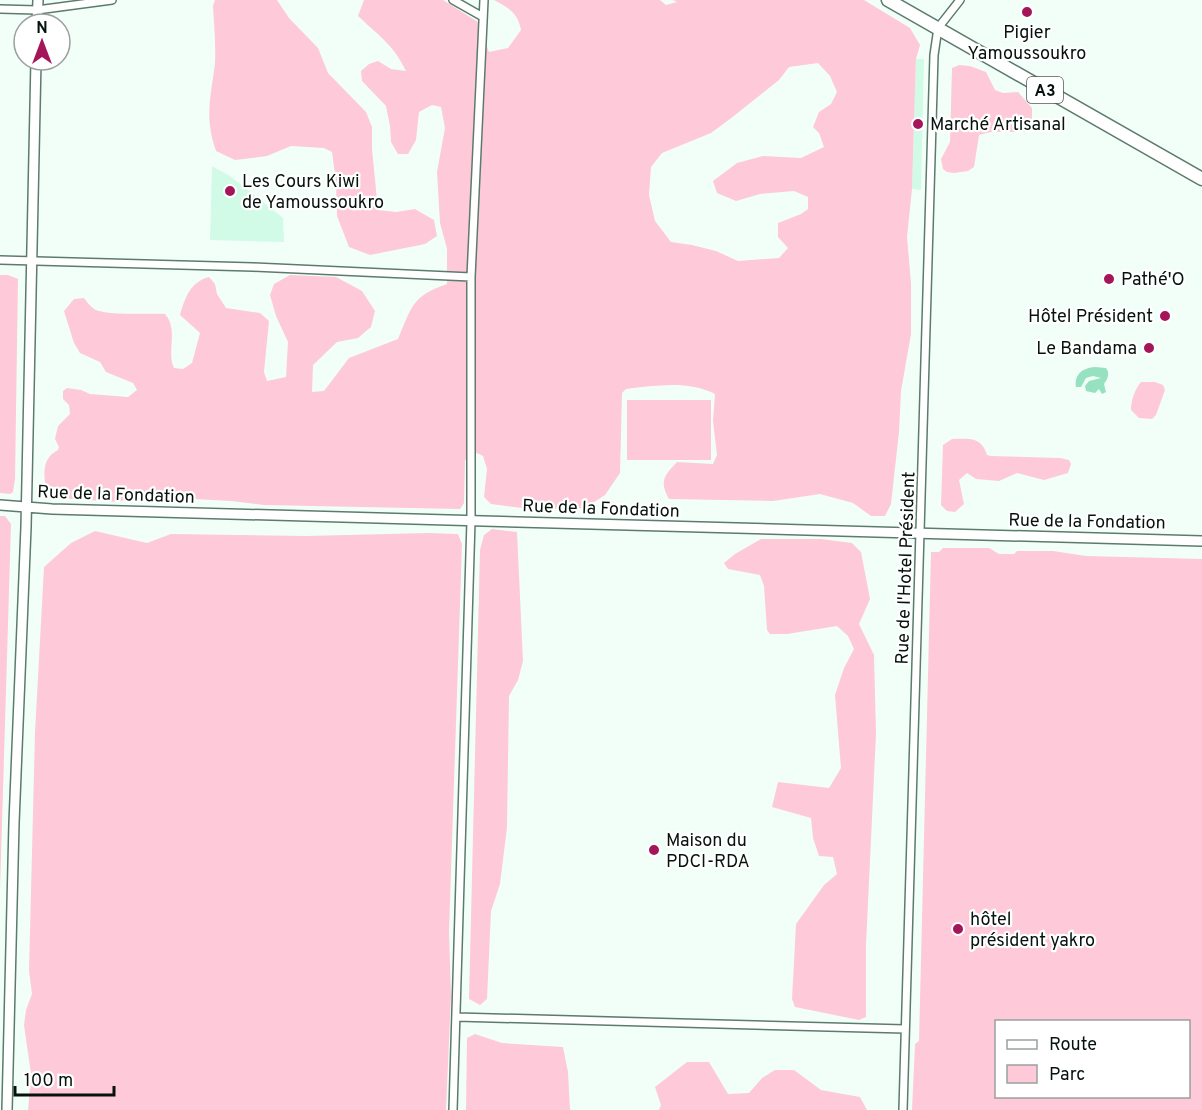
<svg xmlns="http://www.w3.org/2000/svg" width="1202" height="1110" viewBox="0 0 1202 1110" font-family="Overpass,sans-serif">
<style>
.built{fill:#d1fbe7}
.green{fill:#fecad9;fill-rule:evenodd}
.water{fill:#96e2c0}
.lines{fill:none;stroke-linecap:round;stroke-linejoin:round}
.street-casing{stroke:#5c7b6d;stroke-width:10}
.secondary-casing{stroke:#5c7b6d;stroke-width:12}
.highway-casing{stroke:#5c7b6d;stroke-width:15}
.street{stroke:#fff;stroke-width:7}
.secondary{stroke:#fff;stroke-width:9}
.highway{stroke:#fff;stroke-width:12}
.poi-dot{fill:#a41559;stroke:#fff;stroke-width:2}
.labels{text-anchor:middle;stroke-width:4.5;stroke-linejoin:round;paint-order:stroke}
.shield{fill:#fff;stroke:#515956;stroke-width:1.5}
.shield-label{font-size:16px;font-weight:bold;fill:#06120d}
.poi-label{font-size:18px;fill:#06120d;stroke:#fff;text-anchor:start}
.street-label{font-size:18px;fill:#06120d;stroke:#fff}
</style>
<rect width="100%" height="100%" fill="#f2fff8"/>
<path class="built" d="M916,59H924L921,190L912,189Z
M212,166L230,176L283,218L284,242L210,240Z"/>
<path class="green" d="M215,0H277L289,18L318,48L328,73L366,112L372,127V149L378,210L396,212L415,209L434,220L437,236L425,244L370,255L349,247L337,216L336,182L332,152L324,148L291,146L267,156L235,160L216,151C204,117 211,97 215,63C216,45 214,25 213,6Z
M364,0H443L486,27L487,47L489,52L508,48L521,30C518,13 509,8 494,0H660L666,5L677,2L673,0H864L910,28L920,45L916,59L912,189L907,237L911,283V334L901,391L899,432L891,504L885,516H871L853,503L820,494L773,501L669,499C659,481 664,476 677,462L713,464L717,455L713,421L715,394C687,380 656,386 626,389L622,393L620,473L605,495L585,508L530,509L491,504L484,497L487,469L483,456L475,452L465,460L464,503L460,509L264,505L231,501L138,496L118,502L58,498L47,495C44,478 40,459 58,450L59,447L55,439L58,426L70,414L69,405L63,399V391L67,388L81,390L90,394L128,397L137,390L133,383L106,372L100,362L80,353L74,343L64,311L74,299L84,298C87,302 90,306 94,309C105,316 150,313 165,314C179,330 166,351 174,368L183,369L192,363L200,333L180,315C185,298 190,282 209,277L215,284L217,294L226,308L260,313L269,321L264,372L267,381L286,377L288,342L276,316L270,295L274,284L290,275L336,277L362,291L375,311L371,327L358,338L337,342L313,365L312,392L324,391L349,358L398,339C412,306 412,296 447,284V249L440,223L437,172L445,128L441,107L432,105L419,112L416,140L408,154H398L391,142L390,126L386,106L362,81L361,71L369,64L378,61L391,69L406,71C393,44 379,36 358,16ZM818,63L830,76L837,92L831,104L819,112L813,127L819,133L824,147L801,158L763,156L737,163L713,181L717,193L736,201L760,194L794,191L808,197V209L801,214L778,223V237L788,248L779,258L738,261L716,251L692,245L671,242L655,221L649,195L651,167L662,153L711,133L730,119L779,80L789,67Z
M959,65L970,66L986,72L995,90L1003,93L1018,92L1032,108C1032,118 1033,127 1024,132H991L979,135L974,167L968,171L954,173L947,172L943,169L941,159L950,142L952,68Z
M0,275H8L18,279L15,479L13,492L10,494L0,493Z
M1141,382H1155L1163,385L1165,390L1156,415L1152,419L1139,418L1131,410C1131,400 1135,389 1141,382Z
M627,400H711V460H627Z
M952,439C969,439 981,436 987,455L991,456L1060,458L1069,460L1071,464L1068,473L1044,480L1017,473L999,481L976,479L967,473L959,480L964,504L955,512L947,511L941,505L943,445Z
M0,516H5L11,524L0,891Z
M492,529L517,532L523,661L518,680L509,696L507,827L500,884L491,911L487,999L480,1005L469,999L480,550L484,535Z
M95,531L147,543L171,534L306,536L428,533L458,534L462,544L449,932L451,995L446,1110H28L31,1074L24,1025L26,1010L32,994L29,971L35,732L44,567L71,543Z
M761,539H821L852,543L861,552L870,599L859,624L874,655L876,734L866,945V1017L859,1020L795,1007L792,999L796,924L824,885L837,874L833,857L819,856L813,838L811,818L772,807L778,782L829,788L841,768L835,695L844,668L854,649L848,636L837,626L787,634H770L767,630L764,586L760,575L728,569L724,563L735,554Z
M943,548H989L999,554H1014L1017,551H1053L1086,556L1202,559V1110H912L915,1044L919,1041L931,552H939ZM996,1022H1188V1096H996Z
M475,1034L502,1043L563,1047L568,1072L570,1110H466L467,1038Z
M687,1062H709L728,1094L749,1093L762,1078L775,1070H794L821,1090L860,1097L867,1110H659L661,1105L655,1087Z"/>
<path class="water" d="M1095,367L1106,368C1110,373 1108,379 1104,384L1106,392L1102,394L1099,389L1095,393L1086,391L1085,386L1089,381L1101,378L1093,376L1086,378L1081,387H1076C1074,374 1083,368 1095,367Z"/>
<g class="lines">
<g class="street-casing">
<path id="street" d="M453,0L483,17
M0,9L37,10L112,0
M0,260L253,267L471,277
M457,1017L905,1029
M453,1110L471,521V277L484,0
M903,1110L934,55L938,28L960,0"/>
</g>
<g class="secondary-casing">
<path id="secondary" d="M37,24L38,0
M0,505L52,509L1202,541
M7,1110L14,823L26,527L36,60"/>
</g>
<g class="highway-casing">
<path id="highway" d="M888,0L1202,179"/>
</g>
<use href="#street" class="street"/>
<use href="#secondary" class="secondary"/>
<use href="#highway" class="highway"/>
</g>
<g class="poi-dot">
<circle cx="1027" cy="12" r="6"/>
<circle cx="918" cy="124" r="6"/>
<circle cx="230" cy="191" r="6"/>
<circle cx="1109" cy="279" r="6"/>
<circle cx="1165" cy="316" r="6"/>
<circle cx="1149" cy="348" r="6"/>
<circle cx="654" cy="850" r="6"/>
<circle cx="958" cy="929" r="6"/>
</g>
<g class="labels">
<rect class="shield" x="1027" y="77" width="36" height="26" rx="4.5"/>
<g class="shield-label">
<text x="1045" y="96">A3</text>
</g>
<g class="poi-label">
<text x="1027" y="38" text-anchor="middle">Pigier<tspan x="1027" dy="21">Yamoussoukro</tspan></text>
<text x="930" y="130">Marché Artisanal</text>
<text x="242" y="187">Les Cours Kiwi<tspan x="242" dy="21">de Yamoussoukro</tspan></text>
<text x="1121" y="285">Pathé'O</text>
<text x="1153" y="322" text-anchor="end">Hôtel Président</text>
<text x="1137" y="354" text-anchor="end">Le Bandama</text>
<text x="666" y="846">Maison du<tspan x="666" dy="21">PDCI-RDA</tspan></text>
<text x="970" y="925">hôtel<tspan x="970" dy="21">président yakro</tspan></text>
</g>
<g class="street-label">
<text transform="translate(116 494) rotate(2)" y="6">Rue de la Fondation</text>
<text transform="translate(601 508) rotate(2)" y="6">Rue de la Fondation</text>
<text transform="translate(1087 521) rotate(1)" y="6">Rue de la Fondation</text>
<text transform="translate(905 568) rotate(-88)" y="6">Rue de l'Hotel Président</text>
</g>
</g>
<rect x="995" y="1020" width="195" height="78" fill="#ffffff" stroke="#9ba09e" stroke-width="1.5"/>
<rect x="1007" y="1040" width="30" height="9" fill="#ffffff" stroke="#9ba09e" stroke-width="1.5"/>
<text x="1049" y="1050" font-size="18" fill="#06120d">Route</text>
<rect x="1007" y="1065" width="30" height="18" fill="#fecad9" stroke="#9ba09e" stroke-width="1.5"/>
<text x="1049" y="1080" font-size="18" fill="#06120d">Parc</text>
<g transform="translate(42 42)"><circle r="28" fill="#ffffff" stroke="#9ba09e" stroke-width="1.5"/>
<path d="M0-4.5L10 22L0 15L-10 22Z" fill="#a41559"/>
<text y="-9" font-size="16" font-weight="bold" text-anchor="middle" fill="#06120d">N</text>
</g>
<path d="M15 1086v9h99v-9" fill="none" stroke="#06120d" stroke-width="3"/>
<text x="24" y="1086" font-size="18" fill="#06120d" stroke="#ffffff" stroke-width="4.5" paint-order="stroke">100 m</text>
</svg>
